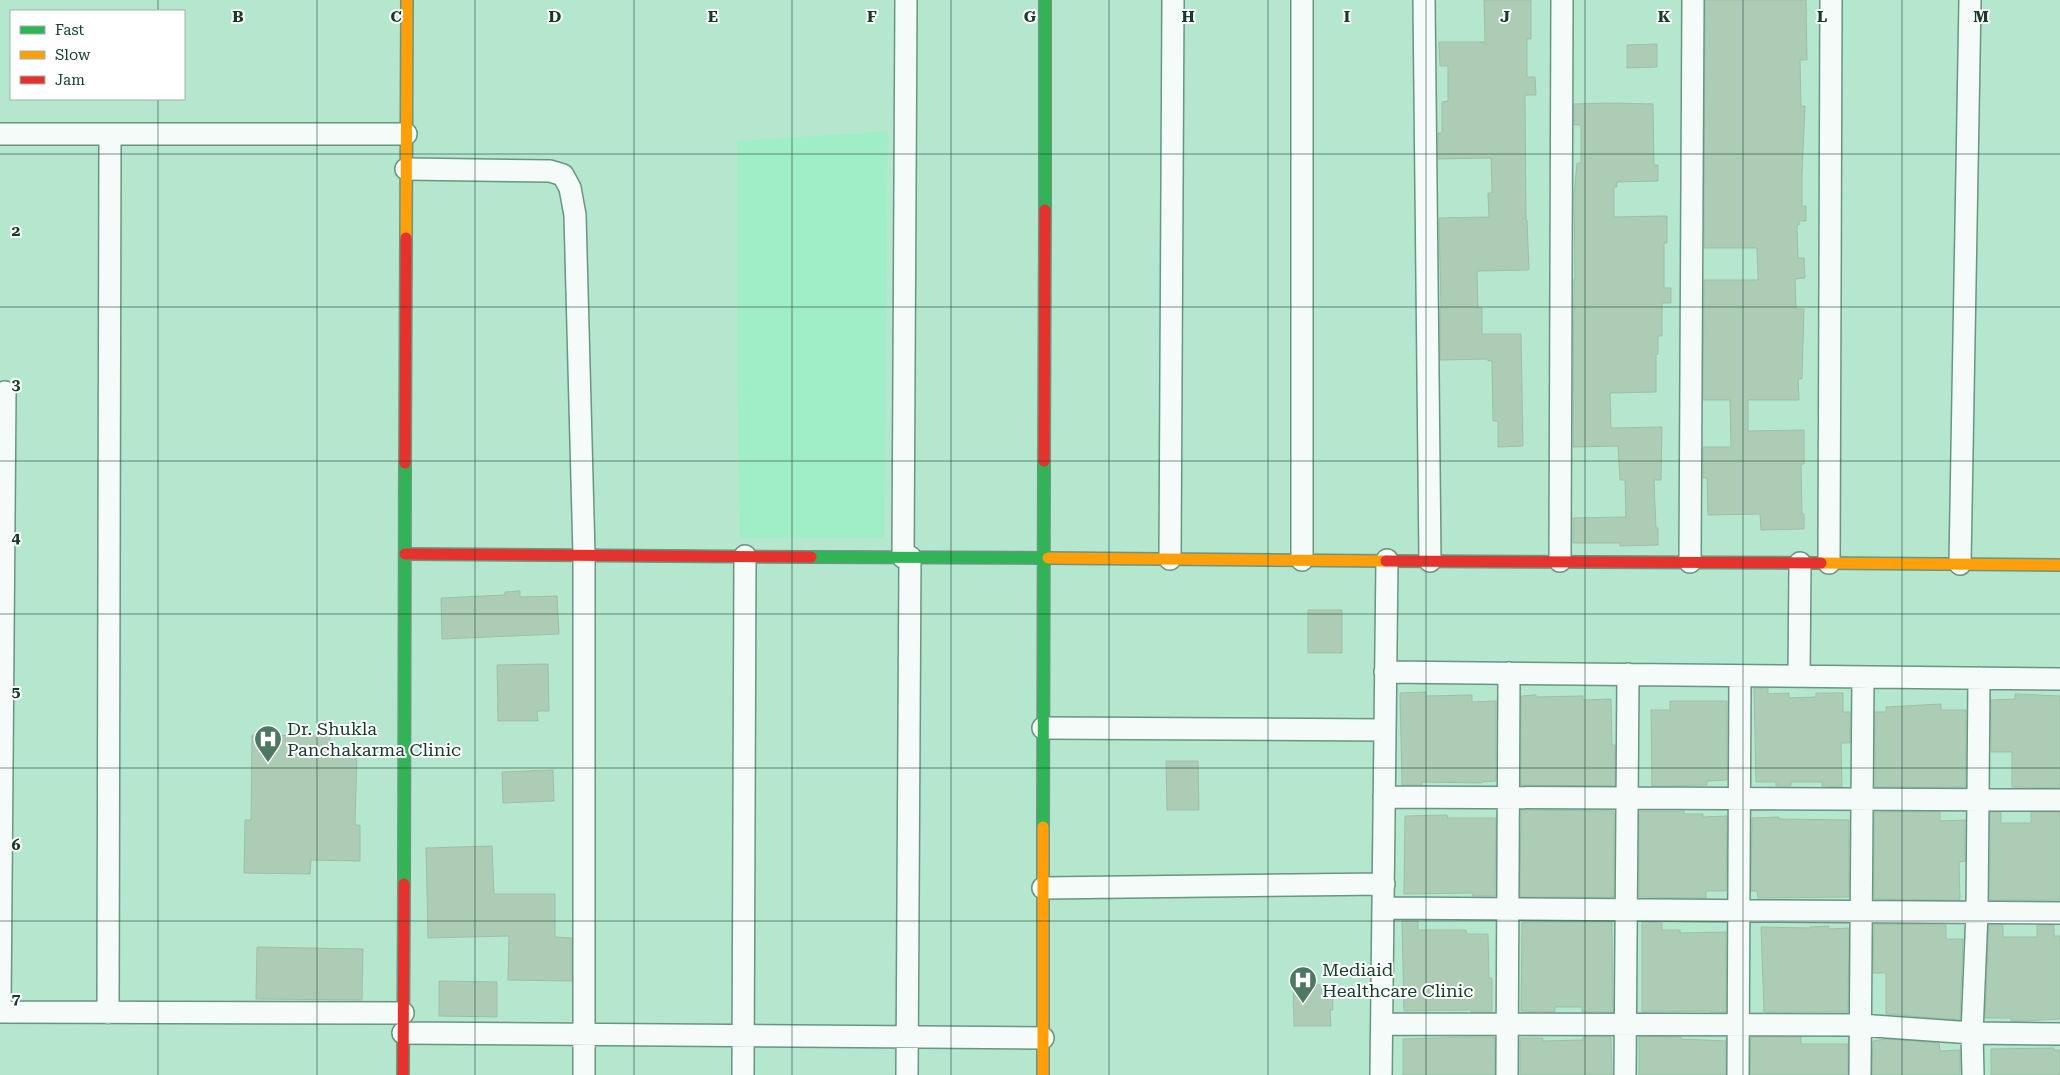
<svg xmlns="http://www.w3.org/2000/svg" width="2060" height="1075" viewBox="0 0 2060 1075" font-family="'Roboto Serif',serif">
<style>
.built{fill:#a0eec8}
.building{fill:#acccb6;stroke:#9dbfa7}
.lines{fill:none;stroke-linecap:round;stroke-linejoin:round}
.street-casing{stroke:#699583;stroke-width:24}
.fast-casing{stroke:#699583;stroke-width:14}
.slow-casing{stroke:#699583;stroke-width:14}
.jam-casing{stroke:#699583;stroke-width:14}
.street{stroke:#f4fbf8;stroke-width:21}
.fast{stroke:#30b455;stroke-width:11}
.slow{stroke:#ff9f0a;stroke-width:11}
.jam{stroke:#e5322d;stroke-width:11}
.grid{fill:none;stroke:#153c2b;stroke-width:1;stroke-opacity:0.55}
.labels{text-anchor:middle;stroke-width:4;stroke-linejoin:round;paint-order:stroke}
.poi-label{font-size:18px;fill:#153c2b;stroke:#fff;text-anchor:start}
.grid-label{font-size:16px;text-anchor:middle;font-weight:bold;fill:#153c2b;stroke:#fff;stroke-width:4;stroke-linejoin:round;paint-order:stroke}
</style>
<rect width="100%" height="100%" fill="#b5e7ce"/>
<path class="built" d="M888,131L884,538H740L737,355V141Z"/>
<path class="building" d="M1484,0H1531V39H1527V77H1535L1536,95H1525L1526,220H1527L1529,270L1477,271L1478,308H1482V334H1521L1523,446L1498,447V421H1493L1492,361H1488V359L1440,360V308H1441L1439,218L1489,217L1488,193H1492L1491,158L1438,159V133H1442V102L1448,101V66H1440L1439,42H1485Z
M1705,0H1806L1807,60H1800L1801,106H1805L1802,173V206H1806V221H1799V225H1797L1798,258H1804L1805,278L1795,279L1796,309H1804L1802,379H1798L1799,400H1748V431L1804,430V464H1801L1802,514H1804V529L1761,530L1760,514L1708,515L1707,478H1703V447H1731L1730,400H1703L1704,280H1758L1757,248H1704Z
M1657,44V67L1627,68V45Z
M1611,103L1653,104L1654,165H1658V181L1617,182V187H1614V217L1667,216V243H1664V288H1671V303H1662V336H1658V354H1656V392L1610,393L1611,428L1662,427L1661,480H1654L1656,528H1658V545L1620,546V543H1573V518L1626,517L1625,480H1620L1618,446L1573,447L1574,279H1575L1574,195L1577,163H1581V125H1574V104Z
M520,591V597L557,596L559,634L442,639L441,598L505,595V592Z
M1308,610H1342V653H1308Z
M548,664L549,711H537L538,721H498L497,665Z
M1754,688H1768V694L1789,693V698L1816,697V693H1843V712H1850V743H1841L1842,787L1822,786V782H1791V786H1776V782H1756Z
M1426,692V696L1472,695V702L1496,701V781L1482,782V783L1422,782V785H1402L1400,693Z
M2015,694L2060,696V788L2012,787V752H1991V700L2015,699Z
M1536,695V697L1583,696V700L1611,699L1612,745H1615V786L1521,785V696Z
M1670,701H1727V780L1707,781V785L1652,786L1651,710H1670Z
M1941,704V710H1966V787H1875V712H1886V707Z
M252,735L330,736V751H357L355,825H360V861L311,860L310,874L244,873L245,820H251Z
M1166,761H1198L1199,810H1167Z
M553,770L554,801L503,803L502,772Z
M1521,810L1614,811V897H1520Z
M1639,811H1684V814H1703V817L1727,816L1726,891H1706V898L1639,897Z
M1874,812H1940V821L1965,820V861L1959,862L1960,900L1874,899Z
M1990,812H2001V823H2031V812H2060V900H1990Z
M1447,815L1448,818H1496L1495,896H1473L1472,893L1404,894L1405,816Z
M1779,817V819L1849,820V897L1758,898L1757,891H1751L1752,818Z
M492,846L494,894H555V937L572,938V981L508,980L509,936L428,938L426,848Z
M1402,921H1418V930H1466L1467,934H1488L1489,978H1492V1012H1471V1010L1404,1011Z
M1522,922H1612L1613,1012H1582V1007H1555V1012L1521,1011Z
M1642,922L1662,923V930H1680V933L1726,932V1012H1710V1011L1642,1012Z
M1874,924L1946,925V939H1963L1960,1020L1886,1014V973H1873Z
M1989,925H2003V937H2037V925H2054V936H2060V1019L2024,1021H2011V1018H1985Z
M1829,926V929L1849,928L1848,1012H1764L1761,927L1810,928V927Z
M257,947L363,949L362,1000L256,999Z
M439,981L497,982V1017L439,1016Z
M1293,985H1332L1333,1010H1330L1331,1026H1294Z
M1471,1037H1492L1495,1038V1075H1403V1039Z
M1583,1037H1611L1612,1075H1520V1038H1543V1041L1583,1040Z
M1639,1037H1681V1039L1726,1041V1075H1639Z
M1751,1037H1801V1044H1848V1075H1750Z
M1887,1039L1939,1043L1940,1051L1960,1050V1075H1872L1873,1041Z
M2054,1048V1050H2060V1075H1991V1049Z"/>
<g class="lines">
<g class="street-casing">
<path id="street" d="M1424,0L1430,561
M0,134H406
M406,169L550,171L563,175L570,188L575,215L584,555V1075
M903,557L906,0
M1170,559L1173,0
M1302,560V0
M1560,561L1562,0
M1690,562L1693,0
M1829,563L1831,0
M1960,564L1970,0
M1385,672L2060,679
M1799,676L1800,563
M1043,728L1385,730
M1384,797L2060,800
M1043,888L1384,884
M1383,908L2060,913
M0,1012L5,392
M0,1012L403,1013
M108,1013L110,134
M1382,1024L1860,1025L1972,1033L2060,1034
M403,1033L1043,1038
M743,1075L745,556
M907,1075L910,557
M1381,1075L1387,560
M1507,1075L1509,673
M1625,1075L1628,674
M1738,1075L1740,676
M1860,1075L1863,677
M1973,1075L1972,1033L1977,913L1979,678"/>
</g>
<g class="fast-casing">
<path id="fast" d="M1045,210V0
M811,557L1048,558
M1043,827L1044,461
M404,884L405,463"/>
</g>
<g class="slow-casing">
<path id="slow" d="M406,238L407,0
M1048,558L1386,561
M1821,563L2060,565
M1043,1075V827"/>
</g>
<g class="jam-casing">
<path id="jam" d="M1044,461L1045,210
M405,463L406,238
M405,554L811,557
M1386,561L1821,563
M403,1075L404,884"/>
</g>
<use href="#street" class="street"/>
<use href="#fast" class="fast"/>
<use href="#slow" class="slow"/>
<use href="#jam" class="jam"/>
</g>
<path class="grid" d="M158,0V11M317,0V1075M475,0V1075M634,0V1075M792,0V1075M951,0V1075M1109,0V1075M1268,0V1075M1426,0V1075M1585,0V1075M1743,0V1075M1902,0V1075M158,99V1075M0,154H2060M0,307H2060M0,461H2060M0,614H2060M0,768H2060M0,921H2060"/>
<defs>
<g id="hospital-pin" transform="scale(1.4375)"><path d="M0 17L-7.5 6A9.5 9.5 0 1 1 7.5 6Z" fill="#4d7864" stroke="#fff"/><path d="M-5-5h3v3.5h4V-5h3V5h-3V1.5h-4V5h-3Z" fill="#fff"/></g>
</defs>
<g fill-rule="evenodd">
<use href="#hospital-pin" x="268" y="739"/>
<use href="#hospital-pin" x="1303" y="980"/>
</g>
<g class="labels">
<g class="poi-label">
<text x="287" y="735">Dr. Shukla<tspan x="287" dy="21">Panchakarma Clinic</tspan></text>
<text x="1322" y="976">Mediaid<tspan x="1322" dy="21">Healthcare Clinic</tspan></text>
</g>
</g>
<g class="grid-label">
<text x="238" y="22">B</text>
<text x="396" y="22">C</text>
<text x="555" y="22">D</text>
<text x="713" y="22">E</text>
<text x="872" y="22">F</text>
<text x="1030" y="22">G</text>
<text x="1188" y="22">H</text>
<text x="1347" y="22">I</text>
<text x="1505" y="22">J</text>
<text x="1664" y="22">K</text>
<text x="1822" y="22">L</text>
<text x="1981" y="22">M</text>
<text x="16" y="236">2</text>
<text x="16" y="390">3</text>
<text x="16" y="543">4</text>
<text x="16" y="697">5</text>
<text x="16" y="850">6</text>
<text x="16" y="1004">7</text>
</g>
<rect x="10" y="10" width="175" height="90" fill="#ffffff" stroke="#a1b1aa"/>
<rect x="20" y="26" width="25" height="8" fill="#30b455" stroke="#a1b1aa"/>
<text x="55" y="35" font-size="15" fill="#153c2b">Fast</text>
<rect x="20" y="51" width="25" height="8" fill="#ff9f0a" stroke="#a1b1aa"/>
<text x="55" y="60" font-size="15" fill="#153c2b">Slow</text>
<rect x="20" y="76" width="25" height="8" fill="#e5322d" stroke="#a1b1aa"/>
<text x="55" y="85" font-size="15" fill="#153c2b">Jam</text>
</svg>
